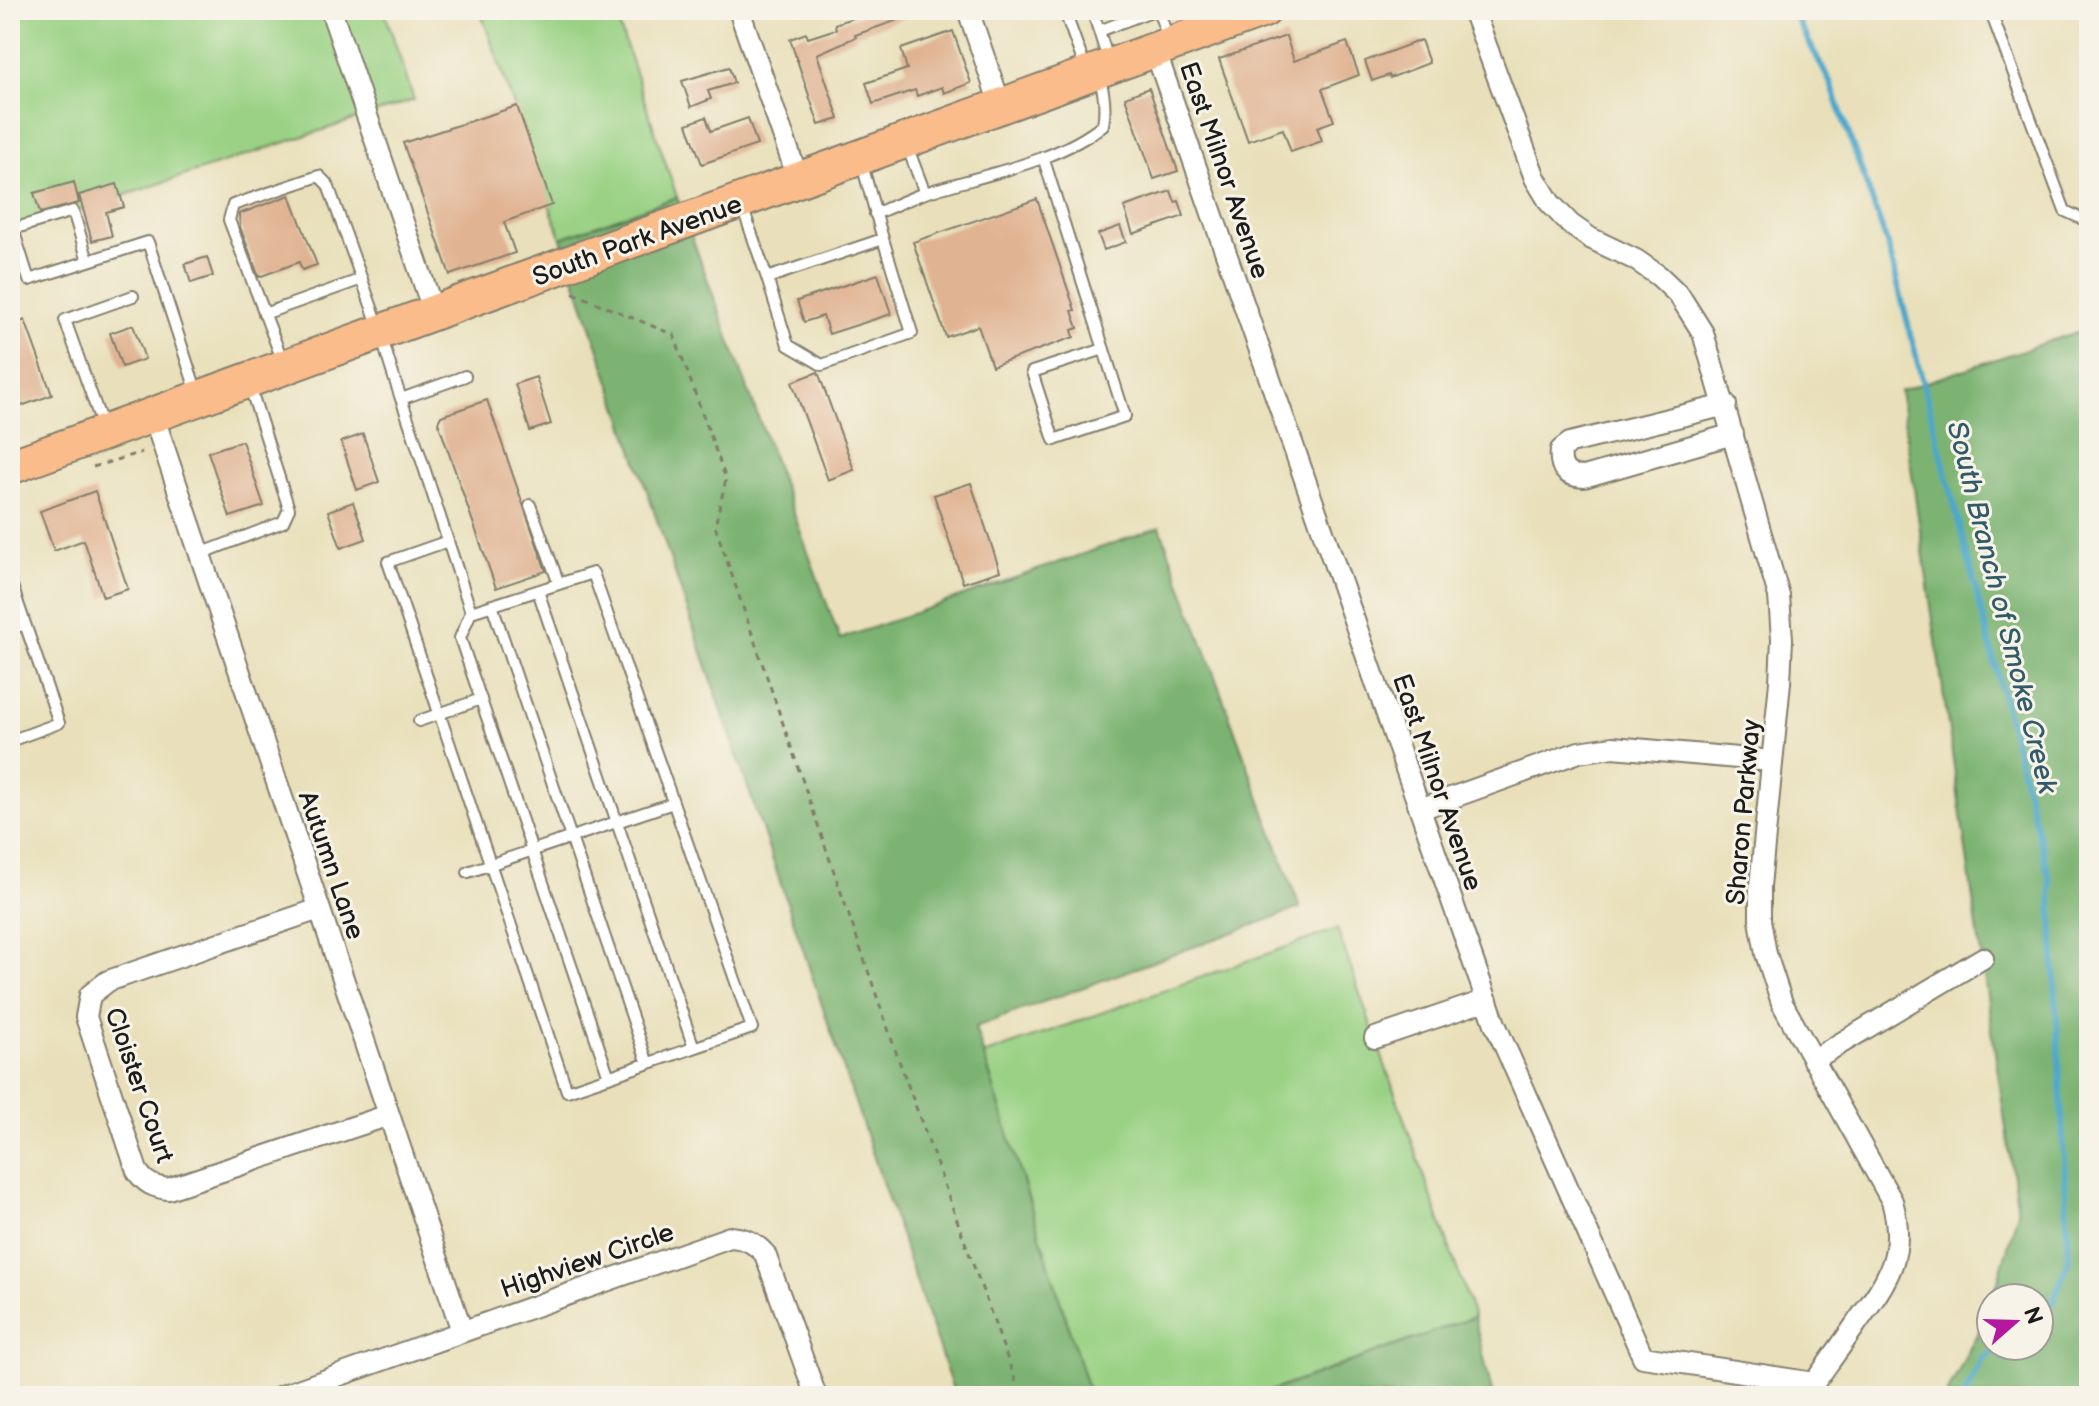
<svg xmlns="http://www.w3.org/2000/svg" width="2099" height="1406" viewBox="0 0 2099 1406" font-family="'Balsamiq Sans',sans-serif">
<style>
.green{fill:#9ad184;stroke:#5b7650;stroke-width:2}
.forest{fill:#7bb372;stroke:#4c6847;stroke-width:2}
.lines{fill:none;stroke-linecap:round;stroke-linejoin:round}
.stream{stroke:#4ca7ca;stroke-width:6}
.building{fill:#e0b392}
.lane-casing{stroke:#827e6c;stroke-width:14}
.street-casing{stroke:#827e6c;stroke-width:24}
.primary-casing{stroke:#827e6c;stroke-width:38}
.path{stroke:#827e6c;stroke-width:3;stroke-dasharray:6 6;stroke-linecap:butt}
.lane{stroke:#fff;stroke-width:10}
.street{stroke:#fff;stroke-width:20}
.primary{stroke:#fabc8b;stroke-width:34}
.labels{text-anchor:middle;stroke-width:6;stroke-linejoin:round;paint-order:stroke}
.street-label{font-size:26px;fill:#1c1c1c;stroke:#f7f3e8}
.water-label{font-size:28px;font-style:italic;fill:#325b6a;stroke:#f7f3e8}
</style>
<rect width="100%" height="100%" fill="#f7f3e8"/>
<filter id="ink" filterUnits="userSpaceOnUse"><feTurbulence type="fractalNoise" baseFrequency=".0125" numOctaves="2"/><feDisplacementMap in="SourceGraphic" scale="16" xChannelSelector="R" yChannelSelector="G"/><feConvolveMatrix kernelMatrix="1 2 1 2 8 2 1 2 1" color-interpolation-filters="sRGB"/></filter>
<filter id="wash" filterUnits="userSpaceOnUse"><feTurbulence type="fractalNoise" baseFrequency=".006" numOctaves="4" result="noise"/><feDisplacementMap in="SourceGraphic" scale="32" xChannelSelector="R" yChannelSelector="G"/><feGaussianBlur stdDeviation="1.8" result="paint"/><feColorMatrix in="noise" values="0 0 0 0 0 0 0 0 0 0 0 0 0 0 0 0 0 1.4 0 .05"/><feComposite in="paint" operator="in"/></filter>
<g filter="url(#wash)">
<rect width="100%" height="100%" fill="#e9e0bb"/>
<path class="green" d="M10,10H384L414,100L10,233Z
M480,10H614L677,197L561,238Z
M1337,929L1474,1317L1257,1396H1090L983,1055Z"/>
<path class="forest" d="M677,197L840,639L1160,527L1300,908L975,1027L1090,1396H955L561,238Z
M2089,328V1396H1946L1991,1306V1346H2039V1298H1993L2018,1212L1900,391Z
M1474,1317L1493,1396H1257Z"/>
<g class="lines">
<path class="stream" d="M1792,10L1831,84L1888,246L2050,880L2069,1259L2047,1320L2039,1325
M1964,1396L1982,1359L2004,1346"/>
</g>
<g id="blocks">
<path class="building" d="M876,10H920L921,12L855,35L856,37L817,54L839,119L819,125L790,39L806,33L808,38L836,29L835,24Z
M953,31L971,83L944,93L942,87L917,96L915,90L873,104L866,83L907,69L901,49Z
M1286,36L1294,61L1347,42L1359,75L1322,89L1334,121L1317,127L1322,141L1291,152L1283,129L1248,141L1219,59Z
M1421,40L1429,63L1390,78L1389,75L1372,81L1365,61Z
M729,67L734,83L708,91L711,99L691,107L682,81Z
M1149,88L1178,171L1154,179L1125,97Z
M517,106L552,205L504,222L515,253L450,275L403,143Z
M706,117L711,131L748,118L757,145L702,164L687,124Z
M74,182L79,203L40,213L34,193Z
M117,184L124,207L106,212L112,236L92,241L79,195Z
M1171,191L1175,202L1179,201L1184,216L1133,234L1124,207Z
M290,195L317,265L302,270L299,262L259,277L240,227L239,214Z
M1037,199L1075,310L1072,311L1078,328L1072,330L1074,337L992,366L978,326L946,337L913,242Z
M1120,226L1126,242L1104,250L1098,234Z
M207,257L213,276L191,283L185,264Z
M878,274L891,314L829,334L823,316L804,322L797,301Z
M25,320L52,395L10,410V326Z
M133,325L145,359L122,367L110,333Z
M818,372L854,470L828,480L792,382Z
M536,377L551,424L530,431L515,384Z
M487,400L546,571L496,588L438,422L441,416Z
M363,434L379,482L357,490L341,442Z
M242,441L264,506L230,517L208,452Z
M971,483L1000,571L963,583L934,495Z
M95,491L128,589L103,597L84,540L54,551L40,511Z
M353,502L366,539L341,548L328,511Z"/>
</g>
</g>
<g filter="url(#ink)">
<use href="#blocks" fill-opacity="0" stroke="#827e6c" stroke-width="2"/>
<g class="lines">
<g class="lane-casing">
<path id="lane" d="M1092,10L1099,31L1154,10
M1158,10L1168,38
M1990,10L2065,211L2089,222
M1065,12L1066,15L1080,10
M1066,15L1086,70
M1099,31L1109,63
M907,146L925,193
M1043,157L1125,416L1054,440L1032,372L1104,349
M742,206L767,278L883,239L861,161
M875,214C893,206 910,198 928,192C982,175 1058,162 1103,125C1106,108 1105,94 1099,77
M13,229L73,211L88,261
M10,230L13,229L29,280L148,242L197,393
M767,278L788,345L822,365L912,333L883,239
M264,314L362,279
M283,362L229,220L233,205L319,176L328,185L381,333C390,371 405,408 417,446C435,501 453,557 471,612L593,573L752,1028L567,1091L388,562L448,541
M401,399L465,376
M103,427L65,320L133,296
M530,505L559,584
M200,554L283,522L289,509L250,387
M10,580L59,723L10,741
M538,591L694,1048
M492,605L648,1064
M471,612L460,638L609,1077
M10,629L25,624
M419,721L481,699
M468,872L673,803"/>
</g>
<g class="street-casing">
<path id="street" d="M331,10L434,313
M739,10L799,181
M968,10L1001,107
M1473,10L1535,178L1550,203L1570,224L1590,238L1636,260L1659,276L1679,295L1703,333L1779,596L1782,639L1780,682L1760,886V920L1766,954L1782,1003L1892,1201C1907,1253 1888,1280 1858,1321C1844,1342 1829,1362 1814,1383
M1155,50L1495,1024L1643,1357L1814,1383
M1726,405L1570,443L1561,450C1559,469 1566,476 1584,477L1733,434
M153,415L462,1331
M1420,809L1579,752L1613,747L1772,761
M319,909L108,981L90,995L86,1017L137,1171C145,1183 153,1187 168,1189L389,1115
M1375,1038L1487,1000
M1813,1060L1983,958
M281,1396L730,1237C745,1238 754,1242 765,1254L816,1396"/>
</g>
<g class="primary-casing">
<path id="primary" d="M10,467L1264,10"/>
</g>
<path class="path" d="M573,293L674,335L726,479L715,526L897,1055L1021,1396
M93,467L142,452"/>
<use href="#lane" class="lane"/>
<use href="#street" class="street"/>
<use href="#primary" class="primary"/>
</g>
</g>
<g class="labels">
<g class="street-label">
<text transform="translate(1225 170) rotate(71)" y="9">East Milnor Avenue</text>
<text transform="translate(637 240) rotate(-20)" y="9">South Park Avenue</text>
<text transform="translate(1438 782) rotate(71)" y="9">East Milnor Avenue</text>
<text transform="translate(1743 812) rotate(-85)" y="9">Sharon Parkway</text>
<text transform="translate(332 865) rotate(71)" y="9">Autumn Lane</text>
<text transform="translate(140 1085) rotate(71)" y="9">Cloister Court</text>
<text transform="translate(587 1260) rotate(-19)" y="9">Highview Circle</text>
</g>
<g class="water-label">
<text transform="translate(2003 607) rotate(76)" y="10">South Branch of Smoke Creek</text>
</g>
</g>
<rect width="2099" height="1406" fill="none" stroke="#f7f3e8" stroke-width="40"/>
<g transform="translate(2015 1322) rotate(70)"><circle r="38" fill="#f7f3e8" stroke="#9f9d96" stroke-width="2"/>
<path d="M0-6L14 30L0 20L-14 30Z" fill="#b5179e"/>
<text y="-12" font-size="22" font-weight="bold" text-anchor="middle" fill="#1c1c1c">N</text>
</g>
</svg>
